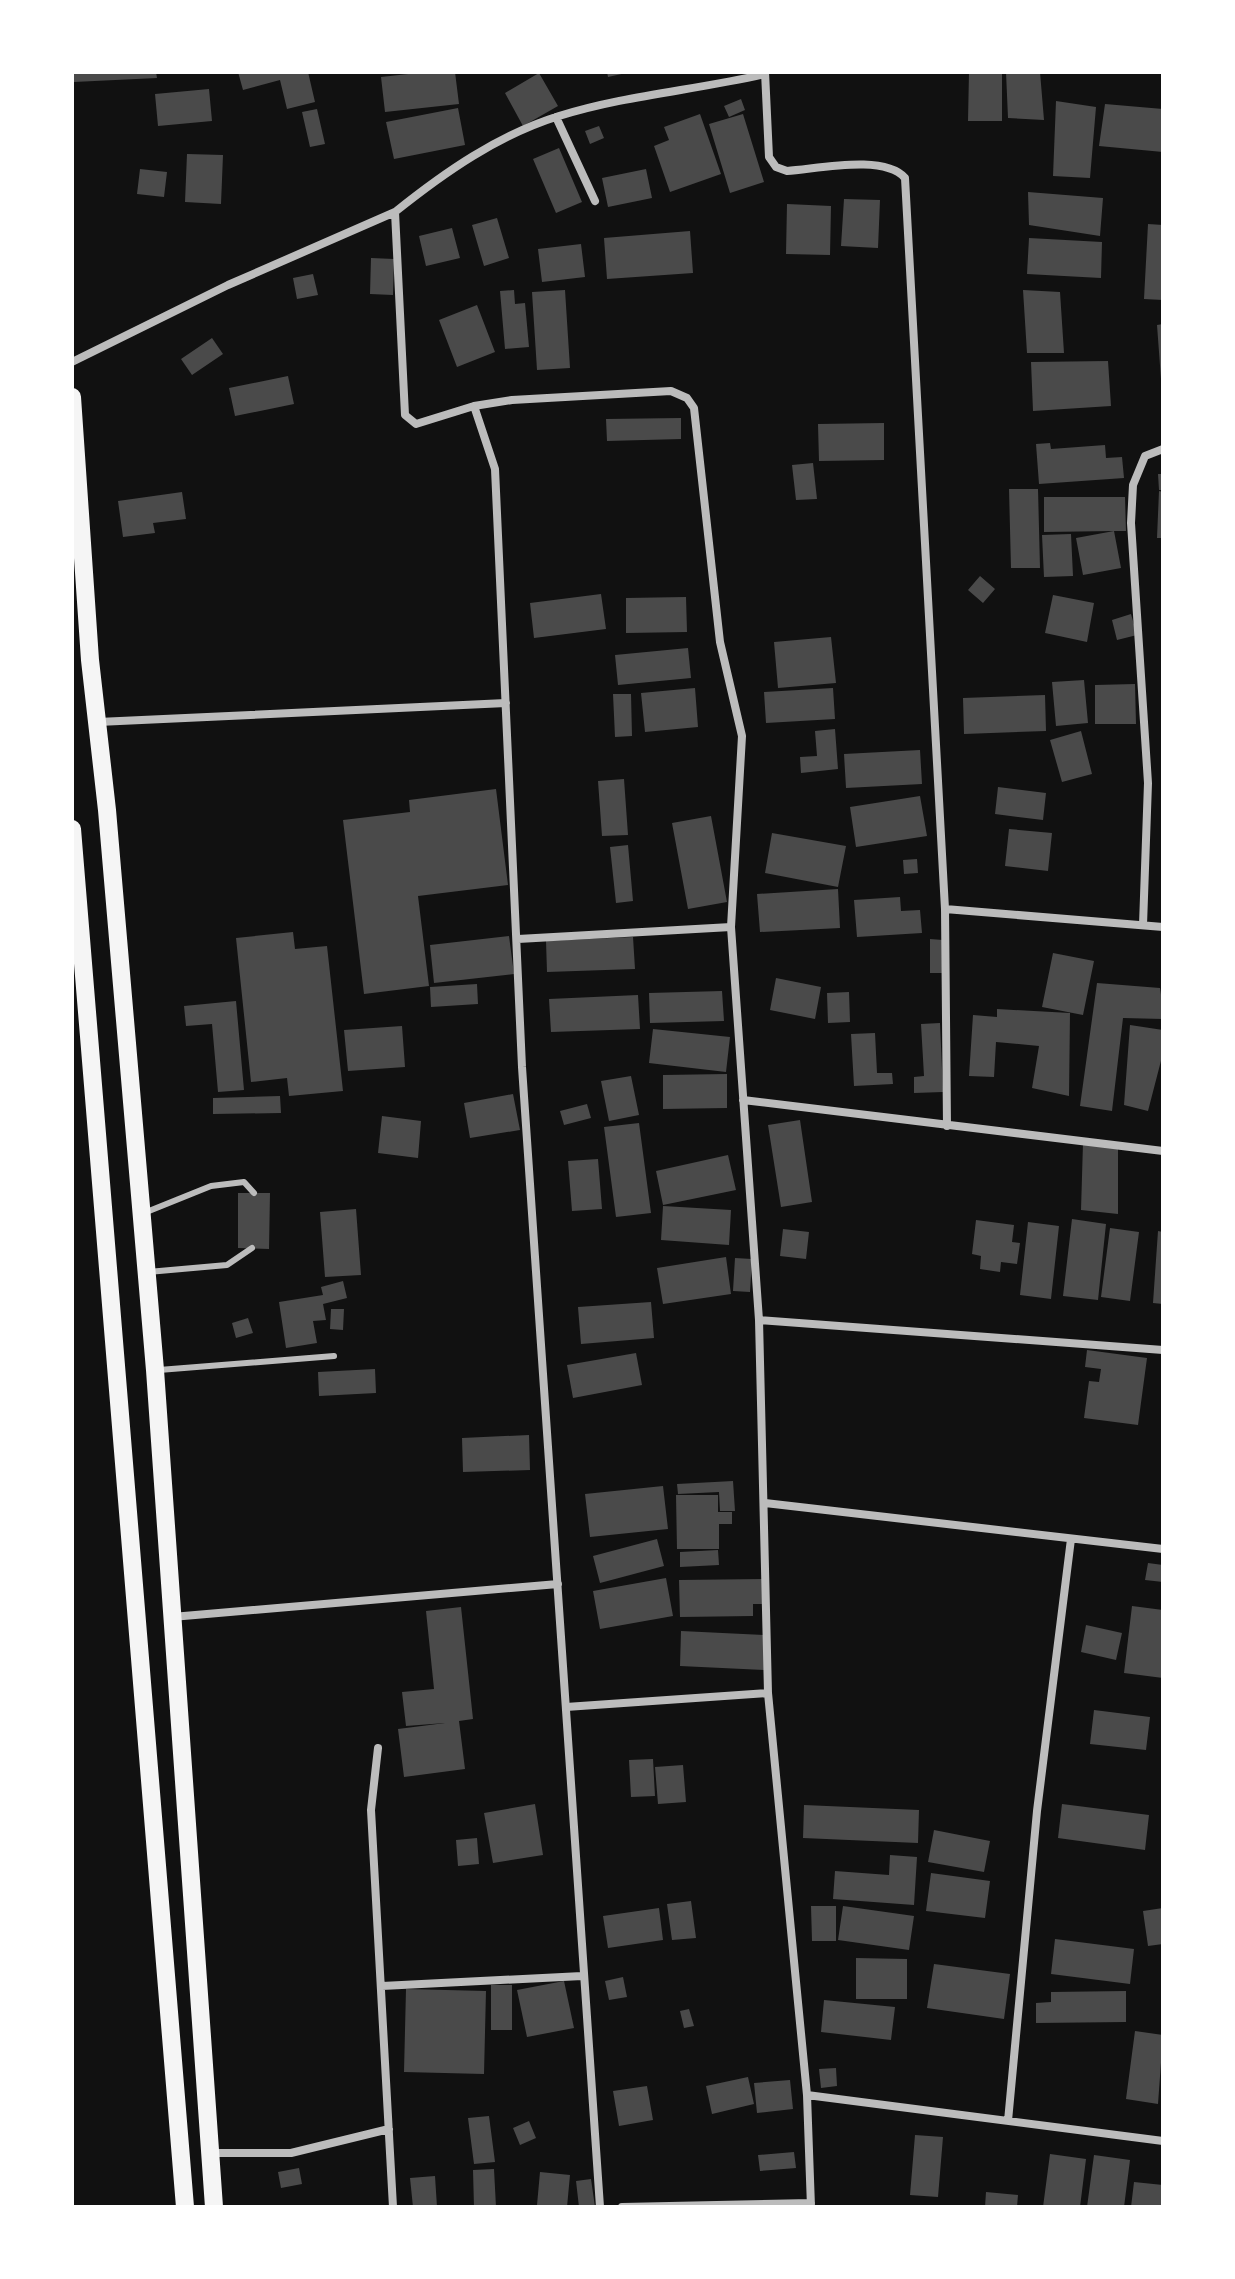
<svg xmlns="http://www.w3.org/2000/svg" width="1235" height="2279" viewBox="0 0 1235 2279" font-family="Spectral,serif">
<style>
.building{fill:#4a4a4a}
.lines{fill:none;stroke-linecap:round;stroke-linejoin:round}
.service{stroke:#bcbcbc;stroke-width:6}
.minor{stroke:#bcbcbc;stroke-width:8}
.trunk{stroke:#f5f5f5;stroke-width:18}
</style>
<rect width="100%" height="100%" fill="#111"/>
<path class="building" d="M73,72H156L157,78L74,82Z
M238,72H308L315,102L287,109L280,80L243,90Z
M426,72H455L459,104L385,112L381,77Z
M607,72H626V73L608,77Z
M969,72H1002V121H968Z
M1006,72H1040L1044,120L1008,118Z
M539,73L558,106L523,126L505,93Z
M209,89L212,121L158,126L155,94Z
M741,99L745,110L729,117L724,106Z
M1056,101L1096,107L1090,178L1053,176Z
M1105,104L1163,109V152L1099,146Z
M458,108L465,145L394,159L386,122Z
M317,109L325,144L310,147L302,112Z
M700,114L721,174L670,192L654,146L669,140L664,127Z
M743,114L764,182L730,193L709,124Z
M599,126L604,138L590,144L585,131Z
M559,148L582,202L556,213L533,159Z
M187,154L223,155L221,204L185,202Z
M140,169L167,172L164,197L137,194Z
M646,169L652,198L608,207L602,178Z
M1028,192L1103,198L1100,236L1029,225Z
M844,199L880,200L878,248L841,246Z
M787,204L831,206L830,255L786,254Z
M497,218L509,258L484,266L472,225Z
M1148,224L1163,225V300L1144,299Z
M452,228L460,258L426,266L419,236Z
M690,231L693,273L607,279L604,238Z
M1029,238L1102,242L1101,278L1027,274Z
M581,244L585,277L542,282L538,249Z
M371,258L394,259L393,295L370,294Z
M313,274L318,295L297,299L293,278Z
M514,290L515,304L525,303L529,347L505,349L500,291Z
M565,290L570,368L537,370L532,292Z
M1023,290L1060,292L1064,353H1027Z
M477,305L495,352L457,367L439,320Z
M1163,324V379H1161L1157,325Z
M212,338L223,354L192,375L181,359Z
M1108,361L1111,406L1033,411L1031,362Z
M288,376L294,404L235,416L229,388Z
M681,418V439L607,441L606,419Z
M884,423V460L819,461L818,424Z
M1050,443L1051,449L1105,445L1106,458L1122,457L1124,478L1039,484L1036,444Z
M813,463L817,499L796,500L792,465Z
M1158,474H1163V490H1159Z
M1009,489H1038L1040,568H1011Z
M1159,491L1163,492V538H1157Z
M182,492L186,519L153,523L155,533L123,537L118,501Z
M1044,497H1125L1126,531H1114L1121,568L1083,575L1076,538L1114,531L1044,532Z
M1071,534L1073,576L1044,577L1042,535Z
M980,576L995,589L983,603L968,590Z
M601,594L606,629L534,638L530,603Z
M1053,595L1094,603L1087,642L1045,633Z
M686,597L687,632L626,633V598Z
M1131,614L1137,635L1117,640L1112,620Z
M831,637L836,683L778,688L774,642Z
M688,648L691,678L618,685L615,655Z
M1084,680L1088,723L1056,726L1052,682Z
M1135,684L1136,724H1095V685Z
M695,688L698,727L645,732L641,693Z
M833,688L835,719L766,723L764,692Z
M613,694H631L632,736L615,737Z
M1045,695L1046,731L964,734L963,698Z
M835,729L838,769L801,773L800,757L817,756L815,731Z
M1081,731L1092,774L1062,782L1050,740Z
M920,750L922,784L846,788L844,754Z
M624,779L628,835L602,836L598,781Z
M998,787L1046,793L1043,820L995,814Z
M496,789L508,885L418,896L429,986L364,994L343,820L410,812L409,800Z
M920,796L927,836L856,847L850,807Z
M711,816L727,902L688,909L672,823Z
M1009,829L1052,833L1048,871L1005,866Z
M772,833L846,846L838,887L765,873Z
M628,845L633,901L616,903L610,847Z
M917,859L918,873L904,874L903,860Z
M838,889L840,928L760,932L757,894Z
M900,897L901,911L920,910L922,933L857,937L854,900Z
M293,932L295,949L327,946L343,1091L289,1096L287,1078L251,1082L236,938Z
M509,936L514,974L434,983L430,945Z
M633,937L635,969L547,972L546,941Z
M930,939L943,940V973H930Z
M1053,953L1094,961L1083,1015L1042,1007Z
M776,978L821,987L815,1019L770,1010Z
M1097,983L1160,988L1163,1008V1019L1123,1018L1112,1111L1080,1106Z
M477,984L478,1004L431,1007L430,987Z
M722,991L724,1021L650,1023L649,993Z
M849,992L850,1022L828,1023L827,993Z
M638,995L640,1029L551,1032L549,999Z
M236,1001L244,1090L218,1092L212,1024L186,1026L184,1006Z
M997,1009L1070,1013L1069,1096L1032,1088L1039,1046L996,1042L994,1077L969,1076L973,1015L997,1017Z
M940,1023L943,1092L914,1093V1077L924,1076L921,1024Z
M1130,1025L1163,1030V1053L1148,1111L1124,1105Z
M402,1026L405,1067L348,1071L344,1030Z
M653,1029L730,1037L726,1072L649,1063Z
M875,1033L877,1073H892L893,1084L854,1086L851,1034Z
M727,1074V1108L663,1109V1075Z
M631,1076L639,1115L609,1121L601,1081Z
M513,1094L520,1130L470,1138L464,1103Z
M280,1096L281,1113L213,1114V1098Z
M587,1104L591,1118L564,1125L560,1111Z
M382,1116L421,1121L418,1158L378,1153Z
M800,1120L812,1202L781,1207L768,1125Z
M639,1123L651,1213L616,1217L604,1127Z
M1083,1143L1118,1146V1214L1081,1210Z
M728,1155L736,1190L663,1205L656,1171Z
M598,1159L602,1209L572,1211L568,1161Z
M238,1193H270L269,1249L238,1248Z
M663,1206L731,1210L729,1245L661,1240Z
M356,1209L361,1275L325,1277L320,1212Z
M1072,1219L1106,1224L1098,1300L1063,1296Z
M976,1220L1014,1225L1012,1242L1020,1243L1017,1264L1001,1262L1000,1272L980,1269L981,1256L972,1254Z
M1028,1222L1059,1226L1051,1299L1020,1295Z
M1110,1228L1139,1232L1130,1301L1101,1297Z
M783,1229L809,1232L806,1259L780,1256Z
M1158,1231L1163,1232V1304L1153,1303Z
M726,1257L731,1294L663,1304L657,1268Z
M735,1258L752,1259L750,1292L733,1291Z
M343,1281L347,1298L323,1304L326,1320L313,1321L317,1343L286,1348L279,1302L323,1295L321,1287Z
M651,1302L654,1338L581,1344L578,1307Z
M331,1309H344L343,1330L330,1329Z
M248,1318L253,1333L236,1338L232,1323Z
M1087,1350L1147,1358L1138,1425L1084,1418L1089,1381L1099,1382L1101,1369L1085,1367Z
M636,1353L642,1385L573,1398L567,1365Z
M375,1369L376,1393L319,1396L318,1372Z
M529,1435L530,1470L463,1472L462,1438Z
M733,1481L735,1511H720L719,1492L678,1494L677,1484Z
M663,1486L668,1529L590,1537L585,1494Z
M676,1495H718V1512H732V1524H719V1549H677Z
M657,1539L664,1566L600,1583L593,1556Z
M718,1550L719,1565L680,1567V1552Z
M1148,1563L1163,1565V1582L1145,1580Z
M666,1578L673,1616L600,1629L593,1591Z
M766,1579V1604H753V1616L680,1617L679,1580Z
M1132,1606L1163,1610V1678L1124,1673Z
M461,1607L473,1719L459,1721L465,1769L404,1777L398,1729L445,1723L406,1726L402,1692L434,1689L426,1611Z
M1086,1625L1122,1633L1116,1660L1081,1652Z
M681,1631L765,1635L764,1670L680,1666Z
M1094,1710L1150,1717L1146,1750L1090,1744Z
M653,1759L655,1796L631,1797L629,1760Z
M683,1765L686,1802L658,1804L655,1767Z
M535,1804L543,1855L493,1863L484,1813Z
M1062,1804L1149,1815L1145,1850L1058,1838Z
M804,1805L919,1810L918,1843L803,1838Z
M934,1830L990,1841L984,1872L928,1862Z
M477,1838L479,1864L458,1866L456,1840Z
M890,1855L917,1857L914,1905L833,1899L835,1871L889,1875Z
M931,1873L990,1881L985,1918L926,1911Z
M691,1901L696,1938L672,1940L667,1904Z
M811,1906H836V1941H812Z
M843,1906L914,1916L909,1950L838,1940Z
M659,1908L663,1940L608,1948L603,1916Z
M1163,1908V1944L1148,1946L1143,1911Z
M1055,1939L1134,1949L1130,1984L1051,1974Z
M856,1958L907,1959V1999H856Z
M934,1964L1010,1974L1004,2019L927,2008Z
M623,1977L627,1997L609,2000L605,1981Z
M564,1981L574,2028L527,2037L517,1990Z
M491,1985H512V2030H491Z
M406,1989L486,1991L484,2074L404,2072Z
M1126,1991V2022L1036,2023V2003L1051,2002V1992Z
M824,2000L895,2007L891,2040L821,2032Z
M689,2009L694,2026L684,2028L680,2011Z
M1135,2031L1163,2035L1158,2104L1126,2099Z
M836,2068L837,2086L821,2088L819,2069Z
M748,2077L754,2104L712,2114L706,2086Z
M790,2080L793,2109L757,2113L754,2083Z
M647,2086L653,2120L619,2126L613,2091Z
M489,2116L495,2162L474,2164L468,2118Z
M529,2121L536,2138L520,2145L513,2128Z
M915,2135L943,2137L938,2197L910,2195Z
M794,2152L796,2168L760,2171L758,2155Z
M1050,2154L1086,2159L1080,2207H1043Z
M1094,2155L1130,2160L1124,2207H1087Z
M299,2168L302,2184L281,2188L278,2172Z
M494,2169L496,2207H474L473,2170Z
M540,2172L570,2175L567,2207L537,2205Z
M435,2176L437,2207H413L410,2178Z
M591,2179L595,2207H579L576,2181Z
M1134,2182L1163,2185V2207H1131Z
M986,2192L1018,2195L1017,2207H985Z"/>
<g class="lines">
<path class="service" d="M144,1213L211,1186L244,1182L254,1193
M148,1272L227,1265L252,1248
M159,1370L334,1356"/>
<path class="minor" d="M765,72L769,157L776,167L787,171C818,169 884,154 905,178L945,909L947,1126
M556,117L595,201
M395,212C445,172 498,135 559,116C626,95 697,90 765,74
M72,362L228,285L395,212L405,415L416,424L474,406L495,469L522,1067L600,2207
M474,406L512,400L671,391L687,398L694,408L720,642L742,736L731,927L759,1320L768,1693L807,2095L811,2207
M98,722L506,703
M945,909L1163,927
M1143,925L1148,783L1131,523L1133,485L1145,456L1163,449
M518,939L731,927
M743,1100L1163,1151
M759,1320L1163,1350
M765,1503L1163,1549
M172,1617L558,1584
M566,1707L768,1693
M378,1748L371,1810L393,2207
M382,1986L582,1976
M807,2095L1163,2141
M1008,2121L1037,1811L1071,1539
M211,2153H291L389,2129
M622,2207L811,2203"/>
<path class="trunk" d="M72,397L90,660L107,810L155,1370L214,2207
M72,829L185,2207"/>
</g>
<rect width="1235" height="2279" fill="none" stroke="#ffffff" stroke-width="148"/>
</svg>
